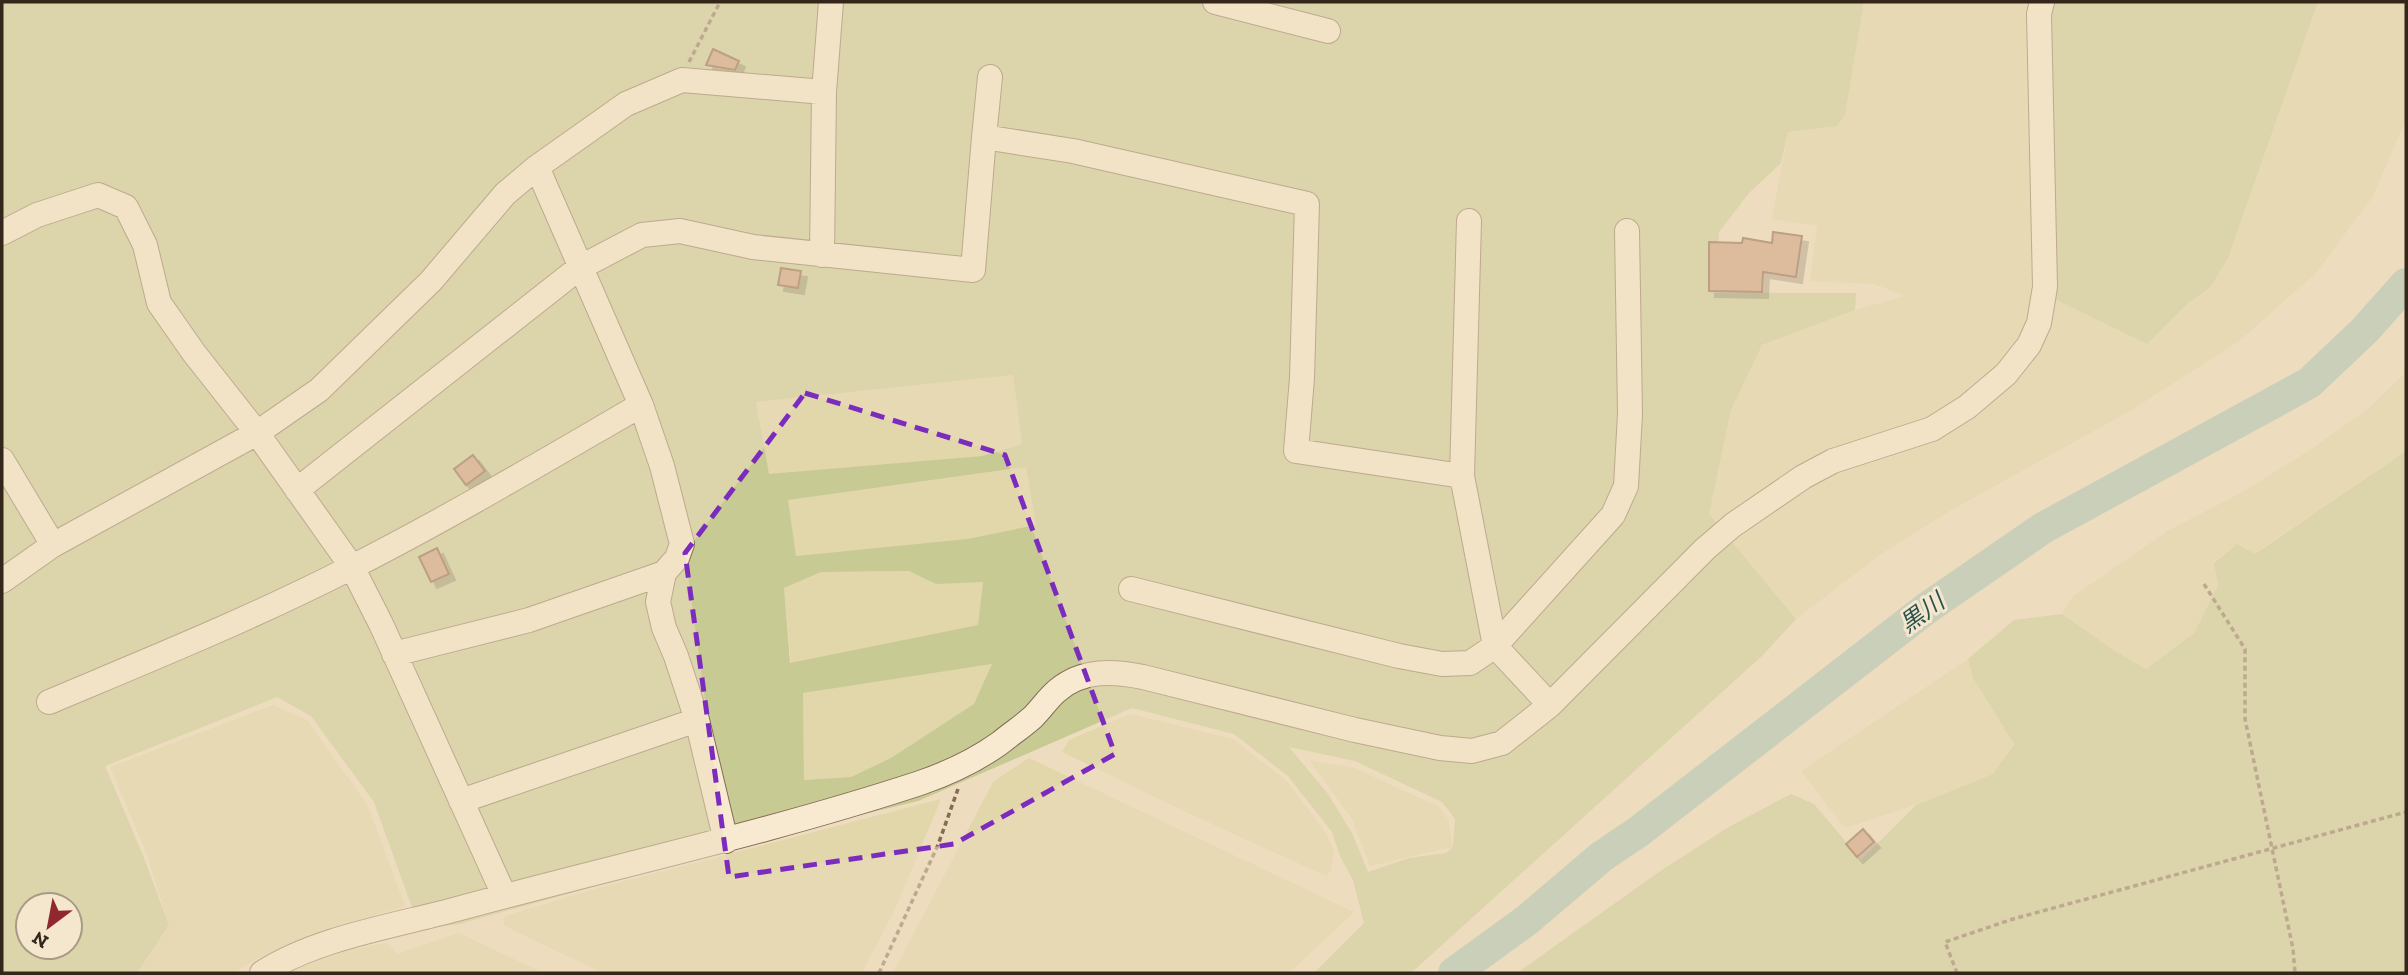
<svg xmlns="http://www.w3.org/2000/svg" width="2408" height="975" viewBox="0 0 2408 975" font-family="'Zilla Slab','Noto Sans JP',serif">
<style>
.farmland{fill:#e2d6ab}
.green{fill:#c7ca92;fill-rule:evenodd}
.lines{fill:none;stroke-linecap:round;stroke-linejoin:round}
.river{stroke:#a1beb4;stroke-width:32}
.building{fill:#cb9374;stroke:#83553d;stroke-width:2;filter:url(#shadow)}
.minor-casing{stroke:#846c57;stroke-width:26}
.path{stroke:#846c57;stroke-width:3.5;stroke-dasharray:5 3.5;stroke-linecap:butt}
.minor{stroke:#f8ead0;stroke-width:24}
.marked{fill:none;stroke:#7b2cbf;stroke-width:5;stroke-dasharray:14 9;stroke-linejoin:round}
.labels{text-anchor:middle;stroke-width:6;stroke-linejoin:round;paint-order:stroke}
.water-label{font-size:24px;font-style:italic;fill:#2b534e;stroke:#f4e7cd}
</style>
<defs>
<filter id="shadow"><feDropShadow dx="6" dy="6" stdDeviation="0" flood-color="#0004"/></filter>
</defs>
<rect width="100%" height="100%" fill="#eddcbe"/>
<path class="farmland" d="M1864,2H2034L2035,290L2147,344L2187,304L2210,288L2228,258L2318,2H2406V120L2373,196L2315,274L2238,342L2130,411L1948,512L1880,555L1796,619L1709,514L1731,410L1762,345L1855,310L1905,296L1874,284L1810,281L1817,226L1772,219L1788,132L1837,126L1845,115Z
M2406,372V451L2254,554L2237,544L2214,562L2218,585L2194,633L2146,669L2112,649L2062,614L2072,597L2169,530L2239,494L2313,448L2370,407Z
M1013,375L1023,444L982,456L769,475L756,402Z
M1027,467L1037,525L967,539L796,556L787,500Z
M910,571L936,584L983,581L978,625L791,664L784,588L821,572Z
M1968,659L1973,678L2014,743L1993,774L1916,805L1845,828L1801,771Z
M992,664L975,704L891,758L851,777L804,780L803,693Z
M273,705L307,720L368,806L405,906L305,938L256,959L234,973H137L169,925L146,852L110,767Z
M1130,714L1233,739L1286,780L1326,833L1334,851L1331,871L1326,876L1190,814L1062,752L1069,740Z
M1029,758L1204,841L1354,912L1289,973H893L993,782Z
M1309,760L1355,768L1439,807L1448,819L1453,847L1370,866L1352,819Z
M941,799L896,907L862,973H602L503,925L505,916L598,888Z
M459,933L543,973H290L302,964L337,952L387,943L397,954Z"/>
<path class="green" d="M2,2H1864L1845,115L1837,126L1788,132L1781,163L1749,193L1719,232L1714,293H1856L1855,310L1762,345L1731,410L1709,514L1796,619L1763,655L1411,973H1314L1364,923L1353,880L1340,856L1332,832L1288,776L1234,734L1132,708L918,801L790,832L459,924L437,927L414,913L374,802L311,716L277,697L105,766L142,853L169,925L137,973H2ZM1013,375L1022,444L982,456L769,474L756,402ZM1026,467L1036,525L967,539L796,556L788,500ZM909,571L936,584L983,582L978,625L790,663L784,588L821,572ZM992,664L974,704L891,758L851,777L804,780L803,693ZM1289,747L1355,761L1442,802L1455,819L1453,847L1446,853L1409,858L1368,872L1352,833L1328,794ZM28,905H70V947H28Z
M2051,2H2318L2228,258L2210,288L2187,304L2147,344L2052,298Z
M2406,451V973H1517L1659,872L1727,828L1791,794L1814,804L1861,860L1916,805L1993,774L2014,744L1973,678L1968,659L2014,620L2062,614L2112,649L2146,669L2194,633L2218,585L2214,563L2237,544L2255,554Z"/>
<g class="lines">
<path class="river" d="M1454,973L1527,920L1601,857L1638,832L1927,608L2043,528L2309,383L2365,330L2406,284"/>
</g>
<path class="building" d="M713,49L739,61L735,70L706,65Z
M1773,232L1802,236L1796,277L1763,272L1762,292L1709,291V242L1742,243L1743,238L1772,243Z
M781,268L801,271L798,288L778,285Z
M473,455L485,471L466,485L454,469Z
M437,548L449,574L431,582L419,557Z
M1863,829L1874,842L1857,857L1846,844Z"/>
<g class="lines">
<g class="minor-casing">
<path id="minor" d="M1215,2L1328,31
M824,92L831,2
M984,137L990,77
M537,167L641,405L662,466L682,544L677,558L664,573L658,602L664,628L676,656L697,720L726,841
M2,233L37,215L98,195L126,207L145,245L159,303L194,353L257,433L352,567L381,624L504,895
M2,460L53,545
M1462,476L1469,221
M297,490L579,268L642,235L680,231L753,247L973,270L984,137L1073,151L1307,204L1302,378L1296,451L1462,476L1495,646L1550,705
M2,581L53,545L257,433L319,390L431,281L505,194L537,167L626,104L682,80L824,92L822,255
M1131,589L1399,656L1442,664L1470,663L1495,646L1613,515L1626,486L1630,414L1627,231
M394,654L529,620L664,573
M49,702C151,659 255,617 354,566C452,516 546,460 641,405
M461,801L697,720
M262,973C316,938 394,926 457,909C611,867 768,833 920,783C949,773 975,761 1000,743C1011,734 1023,726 1033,717C1042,708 1049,697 1058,690C1083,669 1114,671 1143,677L1355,730L1440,748L1472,751L1502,743L1550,705L1705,549L1733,525L1803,477L1833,461L1932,429L1967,407L2006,374L2029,345L2039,323L2045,287L2039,14L2042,2"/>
</g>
<path class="path" d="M689,62L720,2
M2204,584L2245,649V719L2293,949L2295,973
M879,973L938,845L958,789
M1957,973L1945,942L2013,919L2406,812"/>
<use href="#minor" class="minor"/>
</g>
<path d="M0 0H2408V975H0ZM805,393L1005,455L1115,754L954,844L729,877L685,553Z" fill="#eddcbe" fill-opacity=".55" fill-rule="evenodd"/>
<path class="marked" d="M805,393L1005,455L1115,754L954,844L729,877L685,553Z"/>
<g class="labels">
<g class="water-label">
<text transform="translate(1922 613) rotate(-36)" y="8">黒川</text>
</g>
</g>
<rect width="2408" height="975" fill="none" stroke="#34261b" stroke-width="7"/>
<g transform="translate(49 926) rotate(212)"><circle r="33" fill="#f4e7cd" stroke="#a79a86" stroke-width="2"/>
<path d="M0-5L12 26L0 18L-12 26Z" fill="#92282f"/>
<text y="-10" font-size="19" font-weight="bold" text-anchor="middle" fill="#34261b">N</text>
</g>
</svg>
